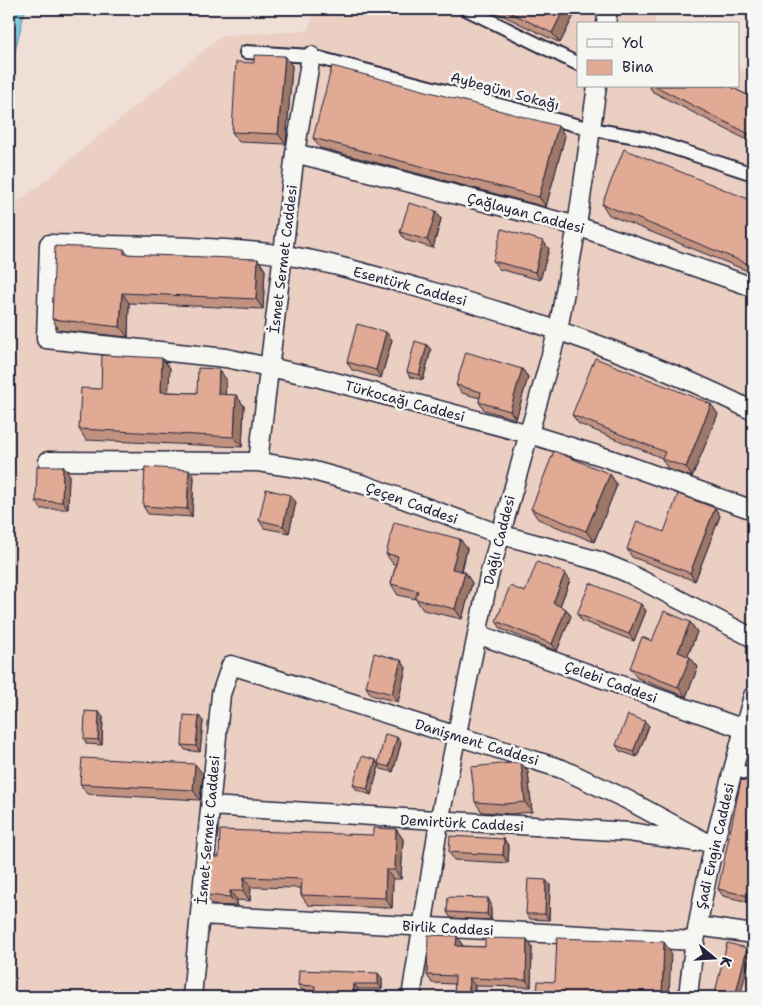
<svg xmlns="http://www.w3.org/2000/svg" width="762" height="1006" viewBox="0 0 762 1006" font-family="'Shantell Sans',sans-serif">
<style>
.built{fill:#eacfc2}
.water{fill:#80ccdf;stroke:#5a889d}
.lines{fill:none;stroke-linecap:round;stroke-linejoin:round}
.street-casing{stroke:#22223b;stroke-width:16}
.secondary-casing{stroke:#22223b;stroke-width:21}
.street{stroke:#f6f6f2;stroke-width:12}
.secondary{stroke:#f6f6f2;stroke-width:18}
.wall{fill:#c19280;stroke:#22223b}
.shaded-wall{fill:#9d7768;stroke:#22223b}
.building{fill:#e0aa95;stroke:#22223b}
.labels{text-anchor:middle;stroke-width:5;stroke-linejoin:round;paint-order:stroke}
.street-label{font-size:14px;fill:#22223b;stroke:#f6f6f2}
</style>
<rect width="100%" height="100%" fill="#efdfd6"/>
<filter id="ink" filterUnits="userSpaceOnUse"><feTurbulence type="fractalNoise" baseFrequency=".02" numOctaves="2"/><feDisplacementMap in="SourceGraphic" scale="10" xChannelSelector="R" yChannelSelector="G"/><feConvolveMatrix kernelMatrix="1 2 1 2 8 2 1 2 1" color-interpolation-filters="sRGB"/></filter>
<g filter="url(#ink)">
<path class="built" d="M315,9H657L655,24H578V86H738V68L753,74V997H9V210L223,35L308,31Z"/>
<path class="water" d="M9,9H25L9,77Z"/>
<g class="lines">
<g class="street-casing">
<path id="street" d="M466,9L578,64
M246,52L311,56L591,129L643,138L753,174
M733,769L753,775"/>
</g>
<g class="secondary-casing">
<path id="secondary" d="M606,24L608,9
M295,153L577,226L753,287
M753,411C648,358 536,321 423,289C378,277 331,262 284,255C206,244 127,246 49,244L46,339L226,358L316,377L529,434L607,458L753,510
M48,461L258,462L310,470L365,485L499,534L599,561L628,573L753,638
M258,462L295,153L311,56
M477,634L744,729
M211,806L629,832L695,842
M200,915L695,941
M698,926L753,934
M192,997L221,694L231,665L562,769L626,799L713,846
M411,997L439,822L489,576L558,330L577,226L597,86
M688,997C698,894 726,795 753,696"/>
</g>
<use href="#street" class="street"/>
<use href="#secondary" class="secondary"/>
</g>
<path class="wall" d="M489,9H577L560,43Z
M285,56L292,66L286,144L239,142L232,132L254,63Z
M649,86H729L753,98V143L653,92Z
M558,126L565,136L546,207L320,148L313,138Z
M753,201V273L609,215L602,204Z
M436,211L441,219L433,248L405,240L400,232Z
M543,241L549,249L540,280L499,269L493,261Z
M124,249L127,254L265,270L263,309L129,303L128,337L59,330L52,319Z
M386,332L392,340L381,378L352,370L347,362Z
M427,345L431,350L423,380L410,377L407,372Z
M162,358L170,368L168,392L197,393L226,379L225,395H236L244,406L242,447L86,440L79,429L101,389Z
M522,369L528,377L516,419L484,410L479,402L480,398L462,393L456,385Z
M718,414L692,477L668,469L662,459V458L579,424L572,415Z
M69,474L68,509H41L36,501Z
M610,474L617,485L594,542L538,519L531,509Z
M194,477L192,517L148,514L143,506Z
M296,502L289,533L264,528L259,520Z
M715,508L720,516L695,581L632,557L627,549Z
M460,539L467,549L462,572H465L472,583L462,619L423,610L416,599L398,595L391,584L396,564H393L386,554Z
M570,580L560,606L566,609L571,616L557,651L501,629L496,621L525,592Z
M641,604L646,611L634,641L582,621L577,614Z
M690,622L697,632L688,656L698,667L686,697L637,678L630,668L652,641Z
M401,660L406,668L398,702L371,695L366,687Z
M103,717L102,745L87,744L84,739Z
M203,721L200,752L185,750L182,745Z
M649,726L637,757L620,751L616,745Z
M401,743L393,772L381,769L379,766L371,795L357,790L353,785Z
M528,772L532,812L511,814L482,812L475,802Z
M203,774L200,800L87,794L80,784Z
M753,778V903L723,896L718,889Z
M396,829L403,839L401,879H393L392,908L308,905L301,895V888L251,887L250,901L237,900V906L212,905L205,895L219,857L373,835Z
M504,839L509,847L508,863L454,860L449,852Z
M550,885L549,920L530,919L526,914Z
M491,904V920L451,918L447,912Z
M527,939L532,947L531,987L475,986L474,997H454L455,984L432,983L427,975L462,944V946L485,947Z
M382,978V989H358L315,991L302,990L298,985Z"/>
<path class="shaded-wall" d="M564,9H577L560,43L552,33Z
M285,56L292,66L286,144L278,134Z
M558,126L565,136L546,207L539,197Z
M436,211L441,219L433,248L427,240Z
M543,241L549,249L540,280L535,272Z
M258,259L265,270L263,309L256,299Z
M122,293L129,303L128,337L120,327Z
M386,332L392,340L381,378L376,370Z
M427,345L431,350L423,380L419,375Z
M162,358L170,368L168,402L161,392Z
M219,369L226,379L225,405L218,394Z
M522,369L528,377L516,419L510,411Z
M236,395L244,406L242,447L234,437Z
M711,404L718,414L692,477L686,467Z
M63,466L69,474L68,509L62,502Z
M189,470L194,477L192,517L187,509Z
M610,474L617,485L594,542L586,531Z
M290,495L296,502L289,533L283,526Z
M715,508L720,516L695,581L690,573Z
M460,539L467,549L459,579L452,569Z
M465,572L472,583L462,619L455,609Z
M565,573L570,580L558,611L553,603Z
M641,604L646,611L634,641L629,634Z
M566,609L571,616L557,651L552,644Z
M690,622L697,632L685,662L678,652Z
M690,657L698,667L686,697L678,687Z
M401,660L406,668L398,702L392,694Z
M99,712L103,717L102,745L98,740Z
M199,716L203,721L200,752L196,746Z
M645,721L649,726L637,757L633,752Z
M397,737L401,743L393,772L389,767Z
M376,760L379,766L371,795L367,789Z
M521,762L528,772L532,812L525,802Z
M195,764L203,774L200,800L193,790Z
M396,829L403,839L401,879L395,870Z
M504,839L509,847L508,863L503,855Z
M386,870L393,879L392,908L385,898Z
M244,877L251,887L250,901L243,891Z
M546,880L550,885L549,920L545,914Z
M230,891L237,900V906L230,897Z
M488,898L491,904V920L487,914Z
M457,936L462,944V954L456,946Z
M527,939L532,947L531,987L526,980Z
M664,942L671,952L669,997H662Z
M747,948L751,953L740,997H735Z
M378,973L382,978V989L378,984Z
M469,978L475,986L474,997H469Z
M354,984L358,989L357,997H353Z"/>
<path class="building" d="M503,9H564L552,33Z
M254,55L285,56L278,134L232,132L236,62L254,63Z
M332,66L558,126L539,197L313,138Z
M655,86H729L753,98V136Z
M624,149L753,201V266L602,204Z
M409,203L436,211L427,240L400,232Z
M502,229L543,241L535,272L493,261Z
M55,246L124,249V254L258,259L256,299L122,293L120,327L52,319Z
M357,324L386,332L376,370L347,362Z
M415,341L427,345L419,375L407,372Z
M466,352L522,369L510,411L479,402L481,392L456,385Z
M102,355L162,358L161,392L197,393L198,368L219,369L218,394L236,395L234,437L79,429L81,388L101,389Z
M595,358L711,404L686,467L662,459L665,452L572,415Z
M554,451L610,474L586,531L531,509Z
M37,466H63L62,502L36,501Z
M145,467L189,470L187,509L143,506Z
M266,489L290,495L283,526L259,520Z
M678,494L715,508L690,573L627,549L637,521L664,532Z
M394,522L460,539L452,569L465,572L455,609L415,599L418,591L391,584L398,556L386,554Z
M537,562L565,573L553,603L566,609L552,644L496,621L510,586L525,592Z
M590,583L641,604L629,634L577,614Z
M664,611L690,622L678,652L690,657L678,687L630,668L642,637L652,641Z
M374,653L401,660L392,694L366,687Z
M85,711L99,712L98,740L84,739Z
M184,715L199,716L196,746L182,745Z
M628,715L645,721L633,752L616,745Z
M385,734L397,737L389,767L378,764Z
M753,745V753H751Z
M362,756L376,760L367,789L353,785Z
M82,758L195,764L193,790L80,784Z
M521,762L525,802L504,804L475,802L471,767Z
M753,778V897L718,889L741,780L752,782Z
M373,828L396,829L395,870H386L385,898L301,895L302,879L244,877L243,891H230V897L205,895L208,857H219L220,830L373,835Z
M450,836L504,839L503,855L449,852Z
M528,879L546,880L545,914H526Z
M448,897L488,898L487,914L447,912Z
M428,935L457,936L456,946L485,947V938L527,939L526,980L469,978V997H454L455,976L427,975Z
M557,938L664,942L662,997H537L538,981L555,982Z
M727,943L747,948L735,997H714Z
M299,970L378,973V984H354L353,997H315V986L298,985Z"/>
</g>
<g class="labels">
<g class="street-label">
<text transform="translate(505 91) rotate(15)" y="5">Aybegüm Sokağı</text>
<text transform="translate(526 213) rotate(15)" y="5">Çağlayan Caddesi</text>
<text transform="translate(283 259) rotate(-83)" y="5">İsmet Sermet Caddesi</text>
<text transform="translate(410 286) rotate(15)" y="5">Esentürk Caddesi</text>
<text transform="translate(405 401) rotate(15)" y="5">Türkocağı Caddesi</text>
<text transform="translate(412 503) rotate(20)" y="5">Çeçen Caddesi</text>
<text transform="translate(499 540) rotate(-76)" y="5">Dağlı Caddesi</text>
<text transform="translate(611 682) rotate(20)" y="5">Çelebi Caddesi</text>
<text transform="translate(477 742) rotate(17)" y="5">Danişment Caddesi</text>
<text transform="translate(462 823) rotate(3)" y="5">Demirtürk Caddesi</text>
<text transform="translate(208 830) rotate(-85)" y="5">İsmet Sermet Caddesi</text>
<text transform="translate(715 846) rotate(-77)" y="5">Şadi Engin Caddesi</text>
<text transform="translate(448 928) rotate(3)" y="5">Birlik Caddesi</text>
</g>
</g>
<rect width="762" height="1006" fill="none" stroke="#f6f6f2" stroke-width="30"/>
<rect x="15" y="15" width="732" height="976" fill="none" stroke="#22223b" stroke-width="2" filter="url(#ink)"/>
<rect x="577" y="22" width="162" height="65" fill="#f6f6f2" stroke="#a1a1a9"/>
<rect x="587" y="39" width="25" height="8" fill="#f6f6f2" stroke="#a1a1a9"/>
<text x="622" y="48" font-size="15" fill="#22223b">Yol</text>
<rect x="587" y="60" width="25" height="15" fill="#e0aa95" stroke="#a1a1a9"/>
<text x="622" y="72" font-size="15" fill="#22223b">Bina</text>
<g transform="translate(714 958) rotate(108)" stroke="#f6f6f2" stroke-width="4" paint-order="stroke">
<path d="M0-4L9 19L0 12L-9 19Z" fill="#22223b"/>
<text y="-8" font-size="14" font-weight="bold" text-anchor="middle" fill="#22223b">K</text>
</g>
</svg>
